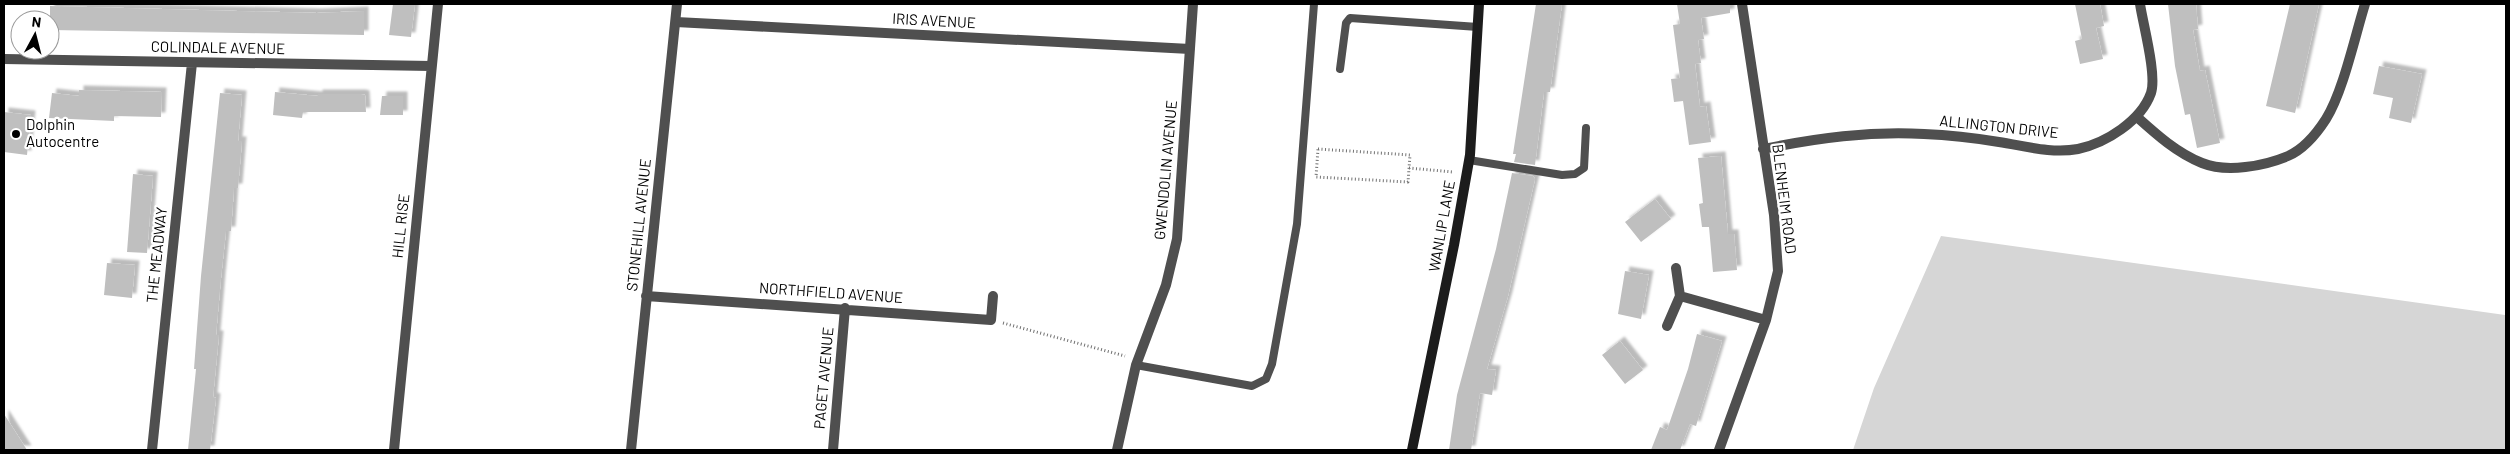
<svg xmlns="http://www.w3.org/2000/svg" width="2510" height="454" viewBox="0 0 2510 454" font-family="Barlow,sans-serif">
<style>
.green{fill:#d6d6d6}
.building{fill:#bfbfbf;filter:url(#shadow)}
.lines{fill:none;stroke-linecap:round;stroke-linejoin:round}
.path{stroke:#717171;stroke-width:3;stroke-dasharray:1 2.5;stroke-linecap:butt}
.lane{stroke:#4f4f4f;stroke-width:8}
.street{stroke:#4f4f4f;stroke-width:10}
.secondary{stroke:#1c1c1c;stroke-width:10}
.poi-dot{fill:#000;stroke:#fff;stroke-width:2}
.labels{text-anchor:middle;stroke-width:4.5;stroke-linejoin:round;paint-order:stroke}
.street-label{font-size:15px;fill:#000;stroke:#fff}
.poi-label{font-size:15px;fill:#000;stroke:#fff;text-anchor:start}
</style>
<defs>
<filter id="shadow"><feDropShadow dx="4.5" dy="-4.5" stdDeviation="1" flood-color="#0004"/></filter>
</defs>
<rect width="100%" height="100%" fill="#fff"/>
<path class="green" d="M1941,236L2505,315L2506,307V450H1853L1874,388Z"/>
<path class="building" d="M393,4H415L411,37L389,35Z
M1536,4H1562L1550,92H1544L1535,165L1514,162L1516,154H1513Z
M1677,4H1730V13L1701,18L1704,39L1698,40L1701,63L1695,64L1700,107L1706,106L1711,142L1689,145L1683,101L1674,102L1671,79L1680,78L1673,25L1680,24Z
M2075,4H2100L2104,26L2096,28L2103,59L2080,64L2075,41L2082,39Z
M2168,4H2196L2198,29L2193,30L2200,71L2205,70L2220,143L2197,148L2190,114L2185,115L2175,66Z
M2290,4H2319L2295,113L2266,106Z
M50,6L317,13L364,11V35L50,30Z
M2379,66L2422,74L2411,123L2389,118L2393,98L2373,94Z
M79,90L162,92L161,117L114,116V121L49,118L52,93L79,96Z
M275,92L318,96V94H361L365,95L366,112H303L302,118L273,115Z
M220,93L242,95L238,141H242L238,188H234L231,231H226L221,278L216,335H219L213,397L216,398L210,450H188L196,369H194L201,276Z
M382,96H403V115H380Z
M4,112L31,115L27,155L4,152Z
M1721,156L1728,234H1734L1737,270L1713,272L1709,227H1702L1699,204L1703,203L1698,158Z
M1512,173L1533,176L1535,179L1508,296L1487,369L1496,370L1492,395L1480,393L1471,450H1449L1457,395L1496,249Z
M133,174L153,176L147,253L127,252Z
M1655,199L1671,219L1641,242L1625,222Z
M107,263L135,265L132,298L104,295Z
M1625,271L1649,275L1641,319L1618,314Z
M1697,334L1722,341L1696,426L1690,424L1680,450H1651L1660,427L1667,430L1688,369Z
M1620,341L1643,370L1625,384L1602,355Z
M4,414L27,450H4Z"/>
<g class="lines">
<path class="path" d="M1318,149L1410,155L1408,182L1316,177Z
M1409,168L1453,172
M1003,323L1125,356"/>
<path class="lane" d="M1340,69L1346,23L1350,18L1478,27
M1469,160L1562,175L1575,174L1584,168L1586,128
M1136,365L1252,386L1266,379L1272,364L1297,224L1314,4"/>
<path class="street" d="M676,22L1190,49
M4,59L431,66
M2137,117C2157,135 2177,153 2202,163C2227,173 2264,166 2288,156C2304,149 2317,133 2326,119C2343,92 2355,36 2365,4
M1763,149C1818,138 1868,131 1924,134C1949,135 1975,138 1999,142C2025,146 2052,154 2078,149C2106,143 2141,121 2151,93C2157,75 2143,24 2140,4
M1676,268L1680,296L1766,320
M646,296L991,320L993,296
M1667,326L1680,296
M152,450L192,63
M394,450L438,4
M631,450L677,4
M833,450L845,308
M1117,450L1136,365L1166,285L1177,239L1193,4
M1719,450L1766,320L1778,271L1774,215L1742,4"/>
<path class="secondary" d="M1412,450L1454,245L1470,155L1479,4"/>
</g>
<circle class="poi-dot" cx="16" cy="134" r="5"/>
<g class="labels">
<g class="street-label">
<text transform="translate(934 21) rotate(3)" y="5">IRIS AVENUE</text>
<text transform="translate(218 48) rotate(1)" y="5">COLINDALE AVENUE</text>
<text transform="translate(1999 127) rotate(6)" y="5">ALLINGTON DRIVE</text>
<text transform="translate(1166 170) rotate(-85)" y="5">GWENDOLIN AVENUE</text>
<text transform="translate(1784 199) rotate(83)" y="5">BLENHEIM ROAD</text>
<text transform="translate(639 225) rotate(-84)" y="5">STONEHILL AVENUE</text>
<text transform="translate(401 226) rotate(-84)" y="5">HILL RISE</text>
<text transform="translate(1442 226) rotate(-80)" y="5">WANLIP LANE</text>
<text transform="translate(157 255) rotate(-84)" y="5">THE MEADWAY</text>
<text transform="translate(831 293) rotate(4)" y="5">NORTHFIELD AVENUE</text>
<text transform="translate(824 378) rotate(-85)" y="5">PAGET AVENUE</text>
</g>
<g class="poi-label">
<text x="26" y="130">Dolphin<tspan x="26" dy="17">Autocentre</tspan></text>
</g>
</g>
<rect width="2510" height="454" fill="none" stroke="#000000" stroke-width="10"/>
<g transform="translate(35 35) rotate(7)"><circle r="24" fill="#ffffff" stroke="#999999"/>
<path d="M0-4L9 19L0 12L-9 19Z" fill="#000000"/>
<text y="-8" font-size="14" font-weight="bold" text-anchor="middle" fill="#000000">N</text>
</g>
</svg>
